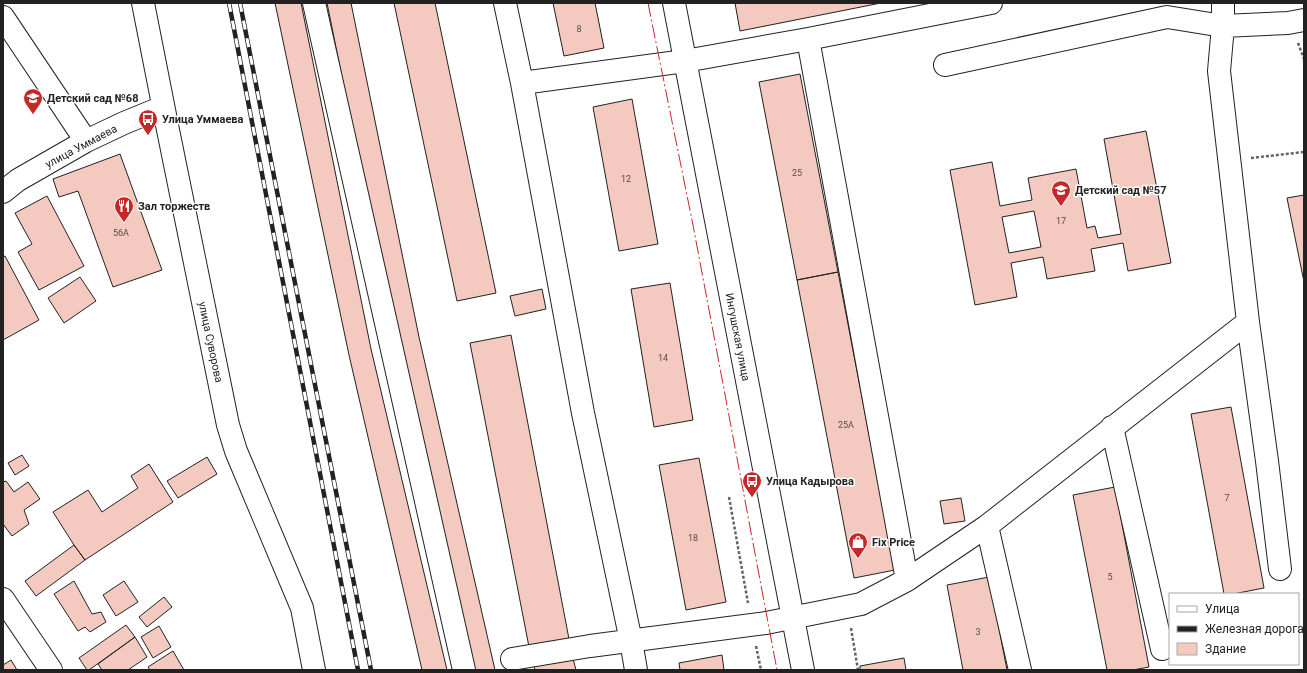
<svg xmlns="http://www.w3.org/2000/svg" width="1307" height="673" viewBox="0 0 1307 673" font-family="Roboto,sans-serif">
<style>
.building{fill:#f3c9c0;stroke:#222;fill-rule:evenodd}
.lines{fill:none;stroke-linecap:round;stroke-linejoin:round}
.minor-casing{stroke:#222;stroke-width:24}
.major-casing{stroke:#222;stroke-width:24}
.path{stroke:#646464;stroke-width:2.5;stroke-dasharray:3 2;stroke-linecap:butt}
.minor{stroke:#fff;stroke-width:22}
.major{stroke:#fff;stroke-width:22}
.rail-casing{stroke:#222;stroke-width:4.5}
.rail{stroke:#fff;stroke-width:3;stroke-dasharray:9;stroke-linecap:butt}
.power{stroke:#c62828;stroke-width:1;stroke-dasharray:14 3 2 3;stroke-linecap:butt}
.labels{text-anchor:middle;stroke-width:3;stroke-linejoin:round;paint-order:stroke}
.number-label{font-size:9px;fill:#564c4a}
.poi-label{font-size:11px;font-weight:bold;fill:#222;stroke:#fff;text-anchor:start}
.street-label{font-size:11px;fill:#222;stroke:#fff}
</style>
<rect width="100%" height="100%" fill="#fff"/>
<path class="building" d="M275,3H301L371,349L447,670H422L349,355Z
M327,3H351L419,337L495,670H471L396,344Z
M394,3H435L496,293L457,301Z
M553,3H595L604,48L564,56Z
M735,3H881L740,31Z
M800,74L838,272L797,280L759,82Z
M632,99L658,244L619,251L593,107Z
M1146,131L1171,263L1128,271L1123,243L1091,249L1095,271L1047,279L1043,257L1011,263L1017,297L975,305L950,170L992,162L1000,206L1032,200L1028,178L1076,169L1087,228L1095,226L1098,238L1121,234L1104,139ZM1034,211L1041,247L1009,253L1002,217Z
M120,154L162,270L113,287L78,191L59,197L53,179Z
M1304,195V282L1287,198Z
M47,196L84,266L39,290L18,252L32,244L15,213Z
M5,256L39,320L3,340V257Z
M838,272L895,570L854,578L797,280Z
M80,277L96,301L64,323L48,298Z
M670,283L693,420L654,427L631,289Z
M542,289L546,309L515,316L510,296Z
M511,335L569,639L529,647L470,343Z
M1231,407L1264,588L1233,594H1224L1191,414Z
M22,455L29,466L15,475L8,463Z
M207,457L217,474L178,498L167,481Z
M699,458L726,602L686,610L659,465Z
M149,464L173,502L85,560L74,545L53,512L88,490L102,512L138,488L131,476Z
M6,481L14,492L28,482L40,499L24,510L29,524L12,536L3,524V482Z
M1115,487L1149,667L1133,670H1107L1073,495Z
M961,498L965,521L944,524L940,501Z
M74,545L85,560L36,596L25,581Z
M989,577L1007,670H963L947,585Z
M74,581L92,614L101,612L106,622L90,632L85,627L78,631L54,594Z
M124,581L138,602L116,616L103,595Z
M164,597L172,607L147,627L139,617Z
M126,625L135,637L89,670H87L79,658Z
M159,626L171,647L153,658L141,637Z
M135,637L147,657L128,670H102L98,664Z
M173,651L184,670H150L148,667Z
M572,655L576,670H535L533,664Z
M722,655L724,670H680L679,663Z
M904,658L906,670H860V666Z
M11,660L17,670H3V665Z"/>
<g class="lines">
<g class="minor-casing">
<path id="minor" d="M314,3L464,670
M505,3L522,83L583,413L631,641L636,670
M674,3L803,670
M1223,3V26L1288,23L1304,20
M3,17L86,141
M808,39L907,580
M945,65L1167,17L1223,26L1219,71L1248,322L1267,461L1280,569
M522,83L685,61L808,39L991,3
M3,192L18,180L86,141L124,123L163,107
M1112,427L1162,649
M987,526L1020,670
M3,599L51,670
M512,659L590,646L766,623L861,604L907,580L987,526L1248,322"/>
</g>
<g class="major-casing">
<path id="major" d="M143,3L167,125L228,425L236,451L302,608L314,670"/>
</g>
<path class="path" d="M1298,43L1304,59
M1251,158L1304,152
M729,497L748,603
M851,628L858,670
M756,646L761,670"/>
<use href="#minor" class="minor"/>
<use href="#major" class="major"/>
<g class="rail-casing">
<path id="rail" d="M229,3L358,670
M240,3L371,670"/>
</g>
<use href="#rail" class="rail"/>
<path class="power" d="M648,3L693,225L777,670"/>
</g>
<defs>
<g id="school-pin" transform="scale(1)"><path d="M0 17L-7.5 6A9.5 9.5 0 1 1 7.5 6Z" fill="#c62828" stroke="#fff"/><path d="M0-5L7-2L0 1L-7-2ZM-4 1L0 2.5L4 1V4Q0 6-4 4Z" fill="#fff"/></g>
<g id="bus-pin" transform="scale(1)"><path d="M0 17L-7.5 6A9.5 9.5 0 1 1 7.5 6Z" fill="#c62828" stroke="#fff"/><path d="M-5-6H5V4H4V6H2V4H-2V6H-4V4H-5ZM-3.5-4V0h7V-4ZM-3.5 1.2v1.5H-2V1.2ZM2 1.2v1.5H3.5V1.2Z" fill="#fff"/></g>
<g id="restaurant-pin" transform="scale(1)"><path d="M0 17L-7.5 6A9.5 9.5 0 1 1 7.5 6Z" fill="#c62828" stroke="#fff"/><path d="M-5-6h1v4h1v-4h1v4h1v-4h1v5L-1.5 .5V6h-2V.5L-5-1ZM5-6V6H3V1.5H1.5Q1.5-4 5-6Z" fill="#fff"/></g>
<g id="shop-pin" transform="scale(1)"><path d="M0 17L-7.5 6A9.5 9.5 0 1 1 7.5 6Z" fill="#c62828" stroke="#fff"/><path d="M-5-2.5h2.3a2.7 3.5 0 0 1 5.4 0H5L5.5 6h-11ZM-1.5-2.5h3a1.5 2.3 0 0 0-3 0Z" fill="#fff"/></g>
</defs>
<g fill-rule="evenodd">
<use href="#school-pin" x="33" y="98"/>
<use href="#bus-pin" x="148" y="119"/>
<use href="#school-pin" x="1061" y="190"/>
<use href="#restaurant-pin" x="124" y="206"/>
<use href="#bus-pin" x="752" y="481"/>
<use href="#shop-pin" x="858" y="542"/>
</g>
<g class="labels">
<g class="number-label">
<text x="579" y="32">8</text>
<text x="797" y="176">25</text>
<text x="626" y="182">12</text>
<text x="1061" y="224">17</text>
<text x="121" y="236">56А</text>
<text x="663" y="361">14</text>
<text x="846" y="428">25А</text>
<text x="1227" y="501">7</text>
<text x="693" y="541">18</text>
<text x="1110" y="580">5</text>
<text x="978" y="635">3</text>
</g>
<g class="poi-label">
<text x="47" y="102">Детский сад №68</text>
<text x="162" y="123">Улица Уммаева</text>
<text x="1075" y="194">Детский сад №57</text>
<text x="138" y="210">Зал торжеств</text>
<text x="766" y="485">Улица Кадырова</text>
<text x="872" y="546">Fix Price</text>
</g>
<g class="street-label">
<text transform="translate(81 146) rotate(-28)" y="4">улица Уммаева</text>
<text transform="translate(738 337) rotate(79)" y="4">Ингушская улица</text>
<text transform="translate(211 342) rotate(78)" y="4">улица Суворова</text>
</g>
</g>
<rect width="1307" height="673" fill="none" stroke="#222222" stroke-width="8"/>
<rect x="1169" y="593" width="130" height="72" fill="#ffffff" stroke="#a7a7a7"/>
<rect x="1177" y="606" width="20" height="6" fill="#ffffff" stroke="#a7a7a7"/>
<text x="1205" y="613" font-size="12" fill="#222222">Улица</text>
<rect x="1177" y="626" width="20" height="6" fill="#222222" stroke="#a7a7a7"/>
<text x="1205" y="633" font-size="12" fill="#222222">Железная дорога</text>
<rect x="1177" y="643" width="20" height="12" fill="#f3c9c0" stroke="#a7a7a7"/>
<text x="1205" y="653" font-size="12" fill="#222222">Здание</text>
</svg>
